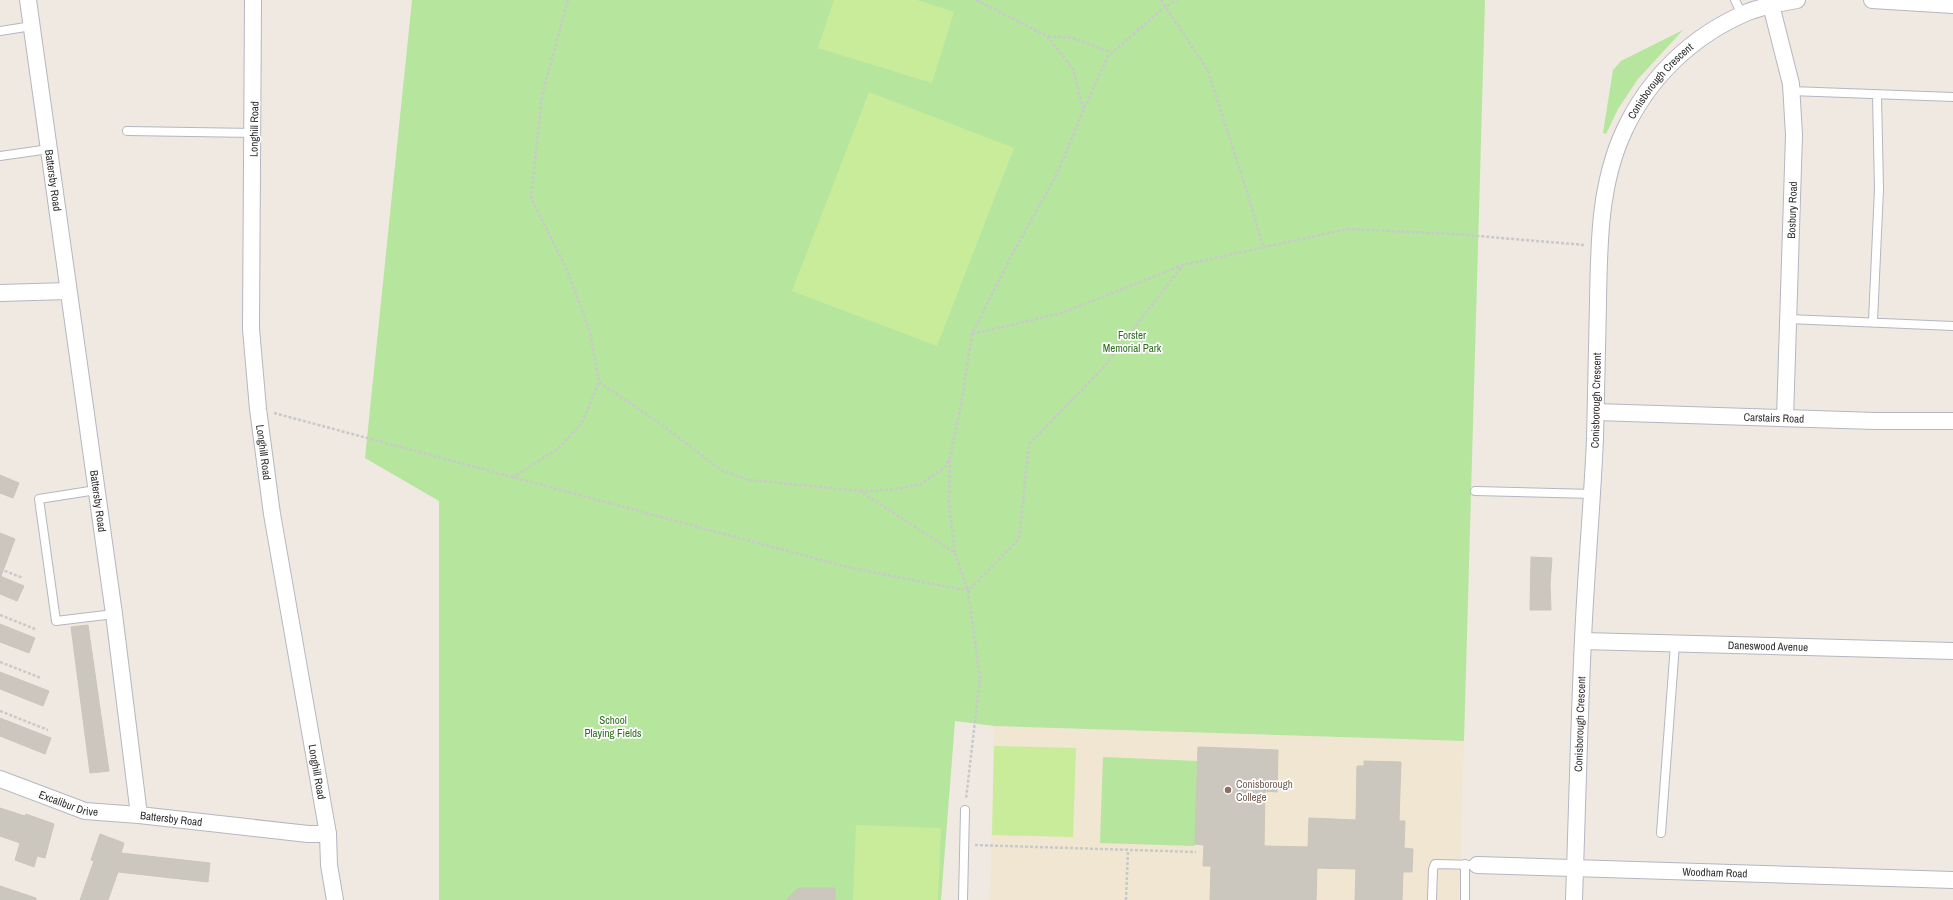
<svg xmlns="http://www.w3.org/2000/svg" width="1953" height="900" viewBox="0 0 1953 900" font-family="'Archivo Narrow',sans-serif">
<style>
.education{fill:#f0e6d1}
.green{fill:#b6e59e}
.pitch{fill:#c9ec9a}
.building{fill:#cbc7bf;stroke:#cbc5ba}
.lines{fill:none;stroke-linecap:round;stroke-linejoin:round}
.service-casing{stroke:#b4b7c1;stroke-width:10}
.minor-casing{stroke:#b4b7c1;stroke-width:18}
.path{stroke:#c9c9c9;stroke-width:2.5;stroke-dasharray:3 2;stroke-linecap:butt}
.service{stroke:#fff;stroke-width:8}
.minor{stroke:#fff;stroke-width:16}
.education-dot{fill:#8d6e63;stroke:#fff;stroke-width:1.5}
.labels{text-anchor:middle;stroke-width:3.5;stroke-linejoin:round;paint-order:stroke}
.street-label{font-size:11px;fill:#2e2e2e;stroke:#fff}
.park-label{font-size:11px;fill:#2c6e1b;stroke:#fff}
.education-label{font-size:11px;fill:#785e54;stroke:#fff;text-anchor:start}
</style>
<rect width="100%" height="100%" fill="#efe9e1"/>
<path class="education" d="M994,726L1464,741L1459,900H990Z"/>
<path class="green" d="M412,0H1485L1464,741L994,726L955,721L941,900H439V501L365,458Z
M1683,30L1638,79L1618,109L1606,134L1603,133L1613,70L1621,61Z
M1103,757L1198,761L1195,846L1100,843Z"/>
<path class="pitch" d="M834,0H917L954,12L932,83L818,48Z
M869,92L1014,148L937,346L792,291Z
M994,746L1076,748L1073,837L992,835Z
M856,825L941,828L938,900H853Z"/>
<path class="building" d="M0,475L19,483L13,498L0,493Z
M0,533L15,539L1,576H0Z
M1531,557L1552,558L1550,584L1551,610H1530Z
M0,576L24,586L17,601L0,594Z
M0,624L35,638L29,653L0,642Z
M88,625L109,771L90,773L71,627Z
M0,672L49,691L43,706L0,689Z
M0,718L51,738L45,754L0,736Z
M1198,747L1278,750L1277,792L1265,791L1264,846L1308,847L1309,818L1356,820L1357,766H1364V761L1401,762L1399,821H1405L1404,848L1413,849L1412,872H1403L1402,900H1355L1356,869L1317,868L1316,900H1210L1211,866H1203L1204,845L1195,844Z
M0,808L25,816L26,814L54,824L45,858L37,856L34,867L15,860L20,843L0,836Z
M100,834L124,843L121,853L210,863L208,882L118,872L108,900H80L94,861L91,860Z
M0,886L36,898V900H0Z
M798,888H835V900H786Z"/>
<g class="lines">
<g class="service-casing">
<path id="service" d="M1735,0L1742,15
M0,31L32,26
M1791,91L1953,97
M127,131L254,133
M0,156L49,149
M1788,319L1953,326
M1873,321L1879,189L1877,95
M96,490L39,499L56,621L114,614
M1475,491L1593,494
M1661,833L1675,644
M963,900L965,810
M1432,900L1433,869L1435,864L1477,865
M1465,900V864"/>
</g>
<g class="minor-casing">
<g id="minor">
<path id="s1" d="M28,0L114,614L139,815L308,834H328"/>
<path id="s2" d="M253,0L251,329L258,409L272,514L328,834L329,865L335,900"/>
<path d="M1872,0L1953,5"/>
<path d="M1771,5L1791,84L1794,135L1785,418"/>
<path d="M0,293L68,291"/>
<path id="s3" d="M1596,412L1875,421H1953"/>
<path id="s4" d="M1583,641L1953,651"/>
<path id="s5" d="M0,779L85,811L139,815"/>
<path id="s6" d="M1477,865L1953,880"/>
<path id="s7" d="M1574,900C1577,813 1579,726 1583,639C1586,572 1592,506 1595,439C1596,393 1597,348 1598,303C1599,244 1599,185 1624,131C1649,77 1693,35 1748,12C1763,6 1780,3 1797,0"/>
</g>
</g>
<path class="path" d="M568,0L542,96L531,198L568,272L590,332L599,382L662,425L721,470L749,480L860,491L955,553L968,591L980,678L966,799
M976,0L1047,36L1073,69L1083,108
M1161,0L1208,71L1249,198L1263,247
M1048,36L1073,38L1112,53
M972,334L1062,313L1183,265L1347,229L1454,234L1585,245
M274,413L847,567L968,591L1019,539L1029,444L1104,367L1183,265
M950,460L949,506L955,552
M512,478L560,447L582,423L599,382
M860,491L891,490L921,484L944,468L950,458L961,405L972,334L1007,264L1057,174L1084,109L1108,56L1166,6L1177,0
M0,569L23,578
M0,615L35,629
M0,662L41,678
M0,711L48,730
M975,845L1196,852
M1126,900L1128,850"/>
<use href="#service" class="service"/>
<use href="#minor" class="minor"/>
</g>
<circle class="education-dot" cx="1228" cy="790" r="4"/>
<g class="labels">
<g class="street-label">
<text dy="4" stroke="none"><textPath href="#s7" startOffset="835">Conisborough Crescent</textPath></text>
<text transform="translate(254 129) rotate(-89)" y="4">Longhill Road</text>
<text dy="4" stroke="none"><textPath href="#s1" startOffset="182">Battersby Road</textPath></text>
<text transform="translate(1792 210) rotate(-88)" y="4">Bosbury Road</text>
<text dy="4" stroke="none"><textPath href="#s7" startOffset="500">Conisborough Crescent</textPath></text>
<text dy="4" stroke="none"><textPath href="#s3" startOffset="178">Carstairs Road</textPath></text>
<text dy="4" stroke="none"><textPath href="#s2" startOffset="453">Longhill Road</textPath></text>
<text dy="4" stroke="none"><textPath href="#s1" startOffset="506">Battersby Road</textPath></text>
<text dy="4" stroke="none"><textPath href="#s4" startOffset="185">Daneswood Avenue</textPath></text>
<text dy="4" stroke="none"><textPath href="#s7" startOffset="176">Conisborough Crescent</textPath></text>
<text dy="4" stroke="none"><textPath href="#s2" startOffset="777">Longhill Road</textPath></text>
<text dy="4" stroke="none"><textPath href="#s5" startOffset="73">Excalibur Drive</textPath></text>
<text dy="4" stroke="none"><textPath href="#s1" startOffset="855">Battersby Road</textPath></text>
<text dy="4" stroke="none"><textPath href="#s6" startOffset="238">Woodham Road</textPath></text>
</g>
<g class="park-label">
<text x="1132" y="339">Forster<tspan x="1132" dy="13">Memorial Park</tspan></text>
<text x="613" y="724">School<tspan x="613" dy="13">Playing Fields</tspan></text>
</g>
<g class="education-label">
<text x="1236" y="788">Conisborough<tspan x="1236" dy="13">College</tspan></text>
</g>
</g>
</svg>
